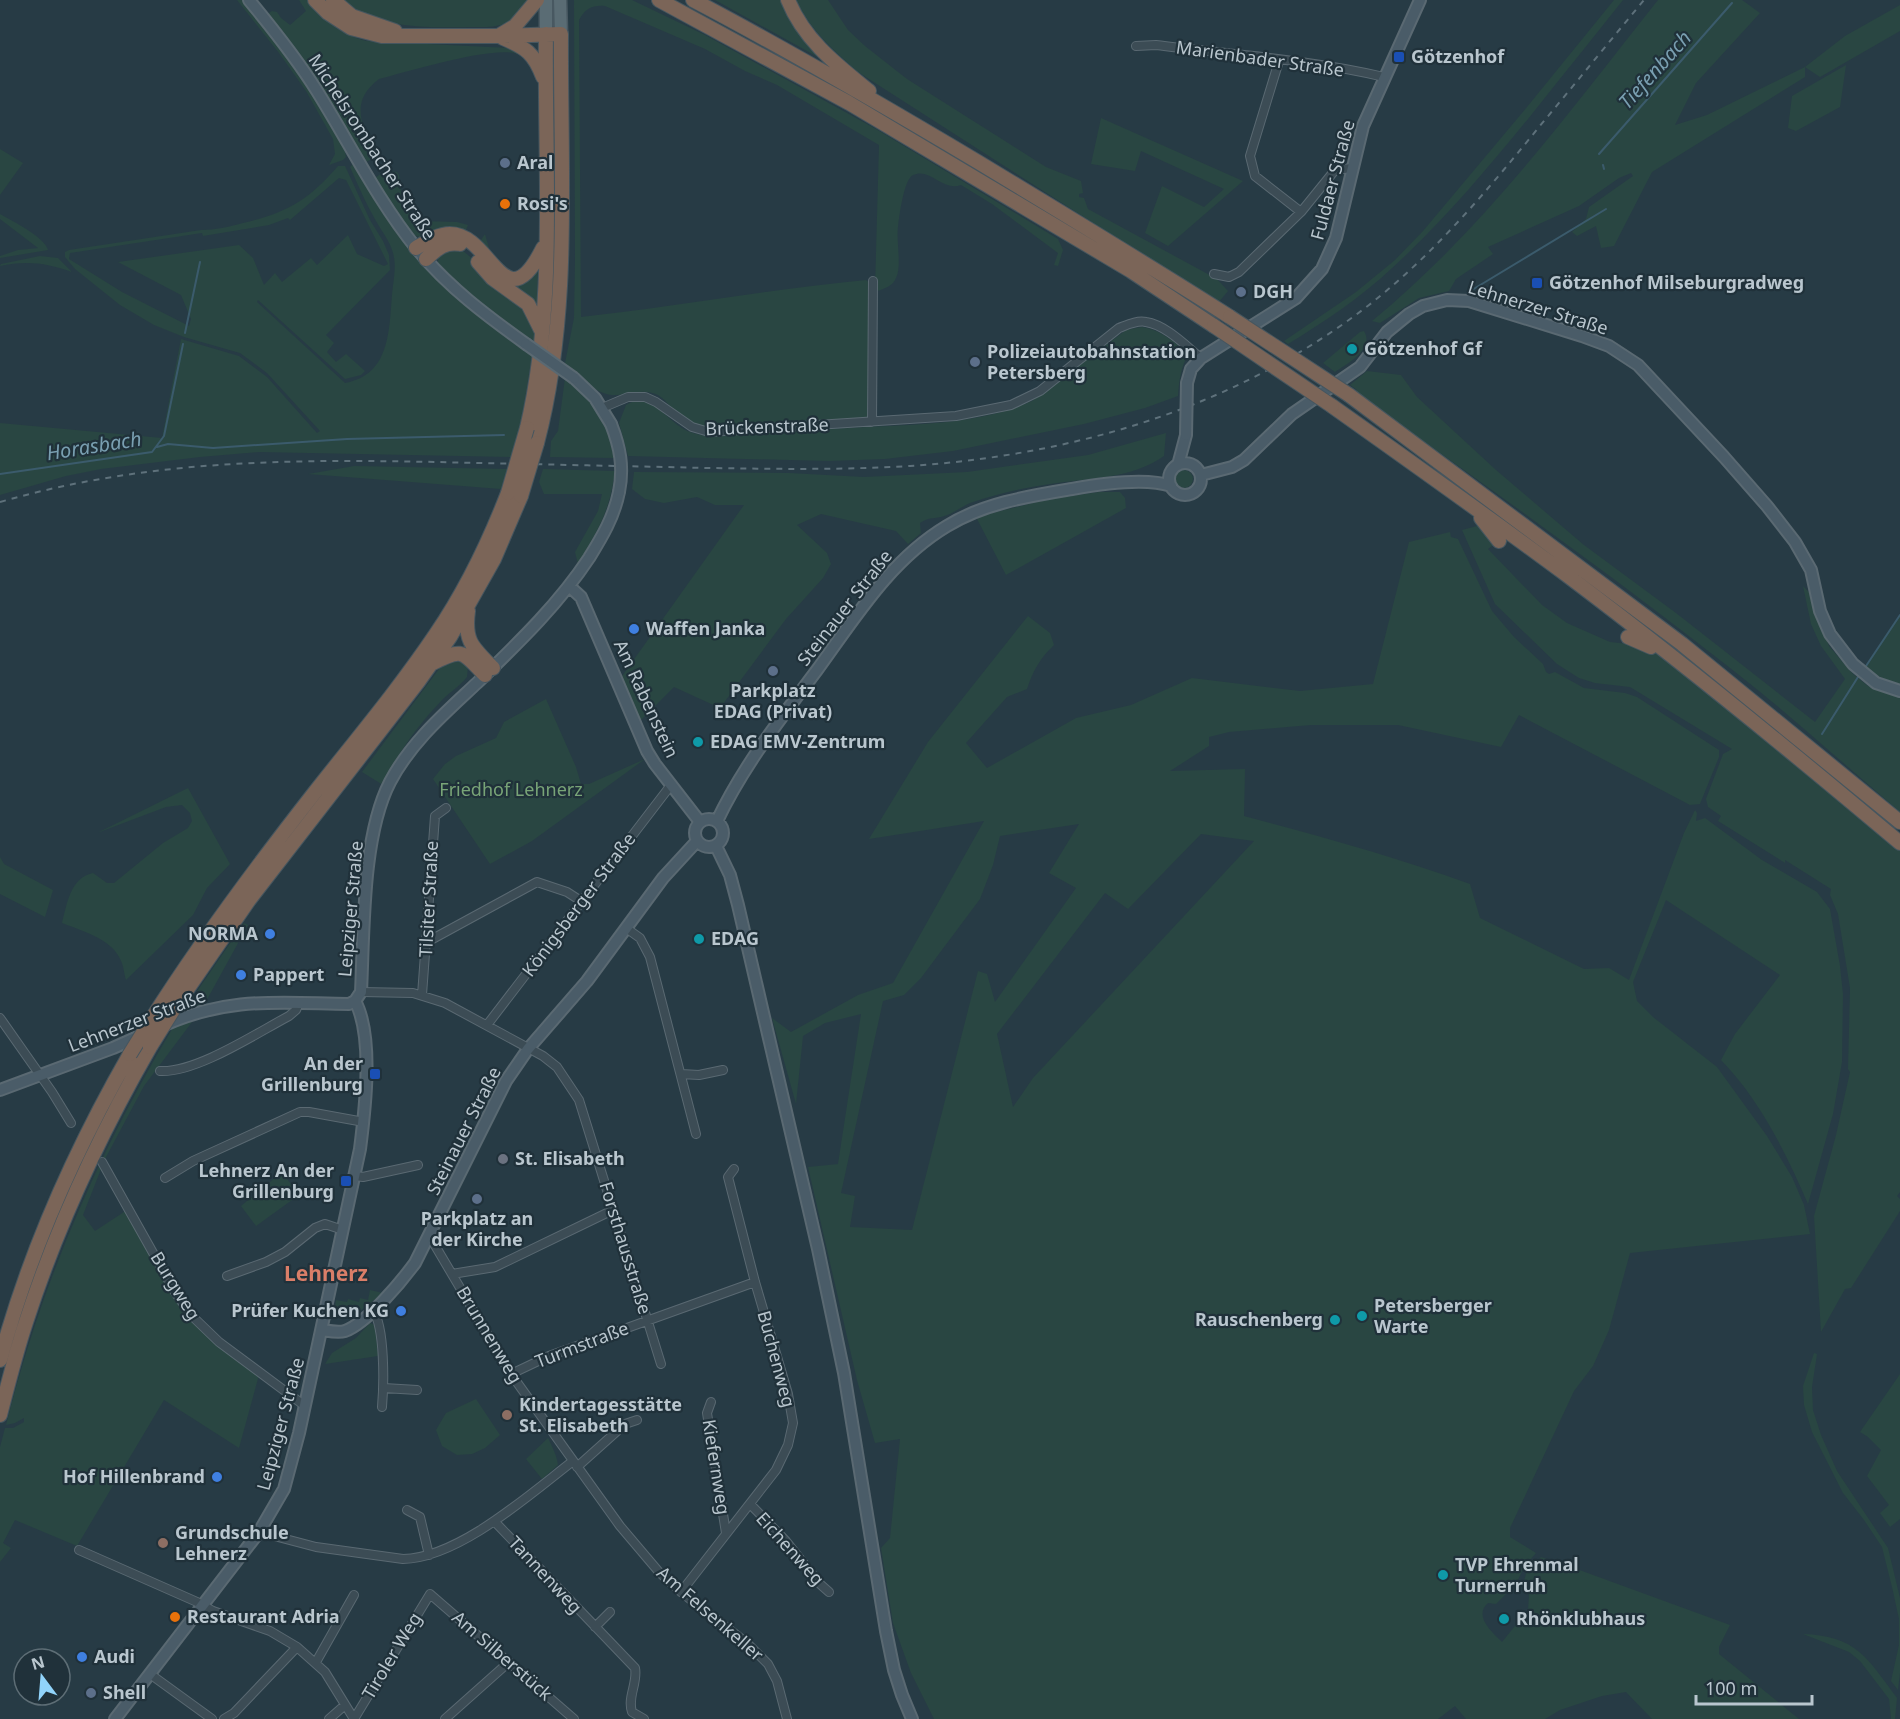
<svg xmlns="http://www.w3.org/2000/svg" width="1900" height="1719" viewBox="0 0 1900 1719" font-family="'Noto Sans',sans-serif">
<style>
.green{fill:#294642;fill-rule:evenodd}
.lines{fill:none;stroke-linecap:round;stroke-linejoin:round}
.stream{stroke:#3b5b6c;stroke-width:2}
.street-casing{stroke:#5a6972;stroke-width:10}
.secondary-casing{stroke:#5a6972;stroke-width:14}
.primary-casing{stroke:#485861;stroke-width:15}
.highway-casing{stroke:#46565f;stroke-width:16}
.street{stroke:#3c4c55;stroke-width:8}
.secondary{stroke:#4a5c68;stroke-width:10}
.primary{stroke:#5a6c74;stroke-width:12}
.highway{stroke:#7b6558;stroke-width:14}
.rail{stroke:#5e717b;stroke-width:2;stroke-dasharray:6 6;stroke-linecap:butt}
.secondary-bridge-casing{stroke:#5a6972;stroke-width:14;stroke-linecap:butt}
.highway-bridge-casing{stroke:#46565f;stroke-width:16;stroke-linecap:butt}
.secondary-bridge{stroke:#4a5c68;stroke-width:10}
.highway-bridge{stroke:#7b6558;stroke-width:14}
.transit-dot{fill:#1a4fb4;stroke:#20313a;stroke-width:2}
.service-dot{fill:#5c6f8a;stroke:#20313a;stroke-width:2}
.food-dot{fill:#e8710a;stroke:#20313a;stroke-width:2}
.culture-dot{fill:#0f9aa8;stroke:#20313a;stroke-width:2}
.shop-dot{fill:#3f7fe0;stroke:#20313a;stroke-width:2}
.worship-dot{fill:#6b7280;stroke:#20313a;stroke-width:2}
.education-dot{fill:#8d6e63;stroke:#20313a;stroke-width:2}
.labels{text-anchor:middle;stroke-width:4.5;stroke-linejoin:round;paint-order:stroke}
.poi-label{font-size:18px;font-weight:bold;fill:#b9c6ce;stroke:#20313a;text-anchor:start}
.street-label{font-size:18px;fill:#b9c6ce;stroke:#20313a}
.park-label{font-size:18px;fill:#78a477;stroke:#20313a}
.water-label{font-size:20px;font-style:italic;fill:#799fb1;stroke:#20313a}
.quarter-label{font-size:21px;font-weight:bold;fill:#da7e68;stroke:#20313a}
</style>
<rect width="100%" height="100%" fill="#273b45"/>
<path class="green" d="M237,0H244L300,73L344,147L346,157L343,160L329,165L335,154L333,139L306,91L279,53Z
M299,0H307C324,20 340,34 366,41L510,48L517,51V54C494,45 406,72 379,79C351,100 360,122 373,148L370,160L366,162L266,15L272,11L277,12L281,18L290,25L306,11Z
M344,0H528C525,8 514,20 506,23C495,28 481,27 469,27C431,28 373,29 344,0Z
M574,0H632L705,35L876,129L1058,239L1063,250L1058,266L1054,265L1058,253L992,204L961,185C943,192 930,167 913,175C904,179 899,216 898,227C896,241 902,266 896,278C893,286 884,289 877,291L875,289L879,145L777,85L745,71L705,49L605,6C592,5 585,9 579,20L581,317C676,307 771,289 866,280L871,284L869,417L723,428C701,427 692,425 675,411C669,406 665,399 658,395C642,387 627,396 612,395C593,393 578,375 565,363L574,318L575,259Z
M715,0H784L834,66Z
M796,0H828L848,30L865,46L907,79L1046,167L1081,181L1083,193L1079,194V197L1084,198L1088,209L1217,279L1228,291L1218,303L858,72C833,50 811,31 796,0Z
M1614,0H1623C1593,38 1562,76 1532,114C1488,168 1443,222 1391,269C1360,298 1324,322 1288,344L1284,341L1356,292L1395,260L1423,231L1527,107Z
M1658,0H1742L1760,13L1696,83L1675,125L1707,115L1805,67L1845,36L1900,5V31L1820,77L1805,67V77L1652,172L1614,246L1601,248L1596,226L1577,236L1572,232L1586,219L1589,207L1633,176L1631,173L1619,178L1579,206L1488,247L1493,254L1456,279L1449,291L1419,298L1380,323L1372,321C1484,229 1569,112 1658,0Z
M1846,65L1840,107L1796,131L1788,128L1792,96Z
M1101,118L1243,181L1168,246L1145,233L1162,186L1204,207L1224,189L1141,151L1135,171L1091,164Z
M0,149L23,163L0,195Z
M353,164L356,166C397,244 460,307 532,356L519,435L513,457L259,452L200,457L101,469L66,476L0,495V423L162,438L181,339L239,356L267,377L317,433L320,431L267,373L240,353L184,337L154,325L120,305L75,269L65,257V252L69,250L201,230C216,230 228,227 243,223C286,213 308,201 338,166H345L370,220L383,241L389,255L390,270L326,335L334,343L327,352L336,362L346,354L365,371L361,375L345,379L258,300L257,302L345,383C390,375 389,331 392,295C393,281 397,267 393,253C390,241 382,232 376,221C366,204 358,185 350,167ZM339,178L346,180L388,264L384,266L357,254L348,235L317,265L311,258L282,282L275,273L264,285L253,258L239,245L118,262L181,295L191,319L189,326L122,292L69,259L70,253L202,233L203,236L269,225L288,218L290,220Z
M553,165C559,227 555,290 550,352L545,349Z
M390,171L397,172L399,175L402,200L407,207L421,221L457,222L468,225L466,230L481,240L485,234L491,255L478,244L421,238L412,234L375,178L383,172Z
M0,214C12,221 45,237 48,250L0,258V256L18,250L38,248L0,219Z
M445,237C477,236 486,270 511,283C526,284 532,276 538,264L537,307C528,294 514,292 503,283C488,269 469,234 445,241C438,242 434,247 428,250L426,249L429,243Z
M461,249L517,297L534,321V341L522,333L520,335L473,297L438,264V259L441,250Z
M40,256L58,258L72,272C48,263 26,260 0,266L1,264Z
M1142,327C1161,330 1175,342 1188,354C1181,368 1179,380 1178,396L1145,408L1084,424L953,451L885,459L829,461L628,456L619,423L626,405C650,391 661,414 679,426C686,432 696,434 706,436C759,433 812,430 866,427C920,424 981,424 1032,401L1126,330Z
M1364,331C1375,349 1347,364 1335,372L1323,363L1360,332Z
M1367,371L1401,375L1417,397L1496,470L1584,545L1676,613L1815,722L1845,679L1821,646L1811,624L1803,586L1810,593L1829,646L1853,674L1868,686L1900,696V812C1853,772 1807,730 1759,691C1628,586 1491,489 1354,392L1357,390L1350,385Z
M565,378C594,401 608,420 614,458L550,457L551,441L558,431Z
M1166,433L1164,456C1132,479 1088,478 1050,484C1023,488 995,494 970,503C961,507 951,515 941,517C931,519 930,517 920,523L921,533L908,544L896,531L821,514L797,525L827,553L831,564L823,578L786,619L720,708L674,687L638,723L620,679L744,505H715L697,497L664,503L645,499L632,489L634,472L789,473L864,477L967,472L1088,455Z
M354,466L507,469L501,489L308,474Z
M543,469L615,471C610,511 598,530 578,564L575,552L598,511L602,494H544L539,482Z
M1175 479a9 9 0 1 1 18 0a9 9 0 1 1-18 0Z
M1099,492H1120L1125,498L1126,508L1006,575L976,517L1049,499Z
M1477,526L1496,543L1488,549L1542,605L1567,623L1610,642L1629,644L1667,658L1775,745L1900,851V1192L1897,1196L1900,1199V1211L1851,1288L1845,1289L1821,1332L1814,1216L1836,1135L1850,1072L1848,1069L1850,988L1838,914L1830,895L1831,889L1785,860V863L1718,821L1721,816L1708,807L1706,799L1723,754L1732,749L1630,687L1595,683L1579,678L1557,664L1495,604L1462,530Z
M1450,532L1451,537L1458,539L1492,611L1514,637L1543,664L1546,672L1549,674L1555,672L1584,688L1625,693L1637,697L1719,750V757L1700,804L1690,805L1519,715L1501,747L1398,725H1311L1229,732L1209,737V746L1170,771L1245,769L1244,816C1320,836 1396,857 1470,884L1480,918L1584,969L1609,968L1629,980L1684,833L1695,810L1697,813L1696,821L1705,818L1762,860L1817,892L1830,909L1840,966L1843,994L1842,1062L1833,1114L1808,1204C1786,1153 1760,1100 1721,1060L1735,1034L1780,975L1666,900L1633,982L1637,1001L1653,1017L1717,1067L1767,1136L1792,1177L1804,1205L1810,1234L1630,1253L1609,1330L1593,1366L1574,1391L1510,1528V1537L1536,1553L1524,1567L1516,1584L1496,1604L1488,1603C1473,1616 1492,1632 1502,1642L1528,1610L1529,1595L1522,1587L1527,1571L1541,1557L1562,1564L1561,1572L1563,1564L1730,1625L1719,1647V1654L1799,1719H1652L1626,1692L1602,1696L1560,1710L1545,1719H1466L1455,1706L1438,1719H934L911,1673L893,1623L881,1548L890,1538L900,1439L875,1443L857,1380L808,1167L838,1164L861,1014L825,1023L803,1036L796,1104L772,1018L791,1032L858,995L893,983L984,821L869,839L928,742L1028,616L1050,633L1054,645C1040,658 1033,671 1027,689L1007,697L966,743L987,768L1076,718L1131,705L1192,678L1300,691L1373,684L1409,542ZM1079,824L1049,873L1076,888L995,1002L987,974L978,971L912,1230L850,1227L855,1196L841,1193L883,1001L904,995L921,978L980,899L993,865L1000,836ZM1201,834L1254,841L1033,1078L1013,1107L997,1034L1105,893L1128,909Z
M1900,614V685L1875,675L1864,668Z
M457,658L468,666L467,677C460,686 451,691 443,699C418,725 398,752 383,785L362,772L442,665Z
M546,699L576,767L581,784H589L645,759L532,841L490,864L433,779L445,764L456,756L496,738L504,722Z
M188,788L230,864L207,888L193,915L126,980C124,974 124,967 121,961C113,939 82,931 62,923C67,904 70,878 93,873L107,883H114L163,843L188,828L192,821L190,813L182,805L166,807L97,833Z
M0,857L4,864L53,890L45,917L0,894Z
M244,923L248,925L204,1005L182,1013Z
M195,1018L144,1086L105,1159L83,1215L95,1231L127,1210L190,1318L205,1334L259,1375L239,1448L164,1400L77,1546L15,1520L3,1543L11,1548L0,1562V1447L5,1428H13L24,1422V1418L15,1423L6,1425C42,1281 99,1151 175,1024Z
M282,1172L299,1195L256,1226L241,1206Z
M370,1290L383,1293L360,1311L341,1318L334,1314L336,1300L347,1302L348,1299L359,1302L360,1298L368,1300Z
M370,1323L375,1325L378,1356L325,1364L332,1353L356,1338Z
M1814,1353L1817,1354L1812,1387L1813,1410L1821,1435L1837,1471L1888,1548L1900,1598V1673L1898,1690L1891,1681L1899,1645V1619L1892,1587L1882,1547L1864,1520L1843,1493L1812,1432L1804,1405L1803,1386Z
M1900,1374V1519L1890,1527L1880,1513L1889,1505L1867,1476L1881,1450L1868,1437L1860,1432Z
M476,1399L500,1435L485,1448L472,1454L457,1455L442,1446L436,1430L446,1413Z
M548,1438C552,1446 557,1456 558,1465L542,1479L526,1459Z
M1803,1634C1857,1636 1867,1658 1897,1698L1895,1719H1891L1889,1699L1860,1661L1849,1652Z"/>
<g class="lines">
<path class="stream" d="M1599,154L1732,3
M1603,165L1604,169
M1467,293L1606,209
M185,333L200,262
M157,447L168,444L213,448L347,439L504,435
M0,474L152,452L164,436L183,344
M1864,669L1900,615
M1822,734L1858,677"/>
<g class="street-casing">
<path id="street" d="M1136,46L1156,45C1230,54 1312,60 1384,77
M1279,61L1250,156L1255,176L1301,212
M1214,274L1229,277L1239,272L1301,212L1335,170L1352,168
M602,408L628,397H645L656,402L692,427L709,432L956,416L1011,405L1040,391L1119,328C1127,325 1137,320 1146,322C1166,325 1186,346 1201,358
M872,422L873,281
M626,928L640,938L650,957L696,1134
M427,942L537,882L567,892L581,901
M361,992L413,993L445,1003L543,1056L557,1067L579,1100L661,1364
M422,995L435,816L446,808
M0,1018L52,1092L71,1123
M487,1025L671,785
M160,1071C196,1073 255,1034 289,1016L296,1010L299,1003
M681,1074L699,1075L723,1070
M102,1162L175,1292L192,1316L219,1342L305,1406
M355,1176L363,1177L418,1165
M165,1178L193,1161L300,1112H309L364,1122
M430,1237L511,1374L620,1526L659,1572L681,1592L748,1644L768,1664L777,1681L787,1719
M452,1274L495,1267L613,1210
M227,1276L266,1262L285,1252L315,1228L325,1224L343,1230
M373,1310C385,1328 384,1384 382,1407
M511,1374L549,1356L755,1282
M384,1388L417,1390
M711,1402L707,1413L726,1533
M577,1467L625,1424L637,1420
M751,1505L786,1541L820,1584L829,1592
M407,1510L420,1517L429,1555
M495,1522L635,1668C638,1683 627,1697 632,1712L644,1719
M259,1532L316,1547L403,1559C459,1558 530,1494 573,1461
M79,1550L197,1602L213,1611L270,1631L297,1647L325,1672L354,1719
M681,1592L776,1470L788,1445L793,1423L788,1394L755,1282L728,1177L734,1169
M595,1627L610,1612
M316,1662L354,1595
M150,1674L212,1719
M224,1719L234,1713L297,1647
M329,1719L345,1705
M354,1719L430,1594L574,1719
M445,1719L509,1662"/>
</g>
<g class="secondary-casing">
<path id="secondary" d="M249,0C273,29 297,59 317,91C350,144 378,201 417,249C448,287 487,316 526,344
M574,378L595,398L611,424
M1187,383L1191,369L1201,358L1296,298L1322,269L1336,238L1363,126L1420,0
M1169 479a16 16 0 1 1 32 0a16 16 0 1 1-32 0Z
M1178,465L1186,435
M1201,475L1232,467L1244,460L1292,414L1360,367L1387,332L1409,314L1423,306L1447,300L1469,301L1582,336L1609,346L1638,365L1724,457L1767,506L1795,542L1811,570L1820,611L1830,634L1853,664L1876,683L1900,691
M569,586L581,597L647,751L655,764L700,822
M695 833a14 14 0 1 1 28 0a14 14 0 1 1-28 0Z
M717,821C743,766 781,718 817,670C855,618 890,560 947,526C984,503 1030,496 1072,489C1100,484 1145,477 1171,486
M716,846L730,875L738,905L818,1249L844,1373L886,1631L894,1670L902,1695L912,1719
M355,1001L361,992C364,930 362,836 390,782C411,742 445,713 477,683C517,644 558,605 589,558C602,537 614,517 619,492
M162,1026C229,996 278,1003 349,1004L355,1001
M0,1090L113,1048L142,1035
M322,1330C329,1331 338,1333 345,1331C367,1323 401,1282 415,1263L506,1081L528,1049L587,981L663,878L697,841
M115,1719L259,1532L284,1489L299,1433L360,1149C365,1110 374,1036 355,1001"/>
</g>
<g class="primary-casing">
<path id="primary" d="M546,0V34
M560,0L561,34"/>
</g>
<g class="highway-casing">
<path id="highway" d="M315,0L328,13L351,28L382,36H498L561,34C560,169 572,311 537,443
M333,0L352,16L395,31
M659,0L849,103L1131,271L1214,326
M693,0C790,51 884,106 978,162C1062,213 1147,264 1230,317
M788,0C804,40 837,65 869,91
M500,35L515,26L537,0
M503,38C526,48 534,53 543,77
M416,248C426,242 438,234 450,234C492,234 504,325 543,248
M426,259C437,249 445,241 460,244
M478,262L492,278L528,304L541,330
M1349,395L1682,644L1900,822
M1332,406C1411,462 1490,518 1568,576C1681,661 1791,751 1900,843
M527,428C557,301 544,163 546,34
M1481,518L1499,541
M468,611C464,641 472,647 493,668
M1628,637L1651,647
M433,663C464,647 462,652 485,675
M175,1007L249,900L418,682L450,637L494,559L521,496
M151,1020C201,941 257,866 315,792C356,740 399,689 436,634C466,590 489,542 508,493
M0,1360C29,1253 75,1150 130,1054
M0,1415C8,1384 16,1352 26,1322C57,1226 100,1134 150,1047"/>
</g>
<use href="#street" class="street"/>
<use href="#secondary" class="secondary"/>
<use href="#primary" class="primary"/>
<use href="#highway" class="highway"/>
<path class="rail" d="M0,502C146,460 285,459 435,462C526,464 618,466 709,468C776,469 843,470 910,466C1075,455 1237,407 1369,305C1434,254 1487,191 1539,127C1574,85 1609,42 1644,0"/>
<g class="secondary-bridge-casing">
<path id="secondary-bridge" d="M526,344L574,378
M611,424C620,447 624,467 619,492
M1186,435L1187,383"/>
</g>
<g class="highway-bridge-casing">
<path id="highway-bridge" d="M1230,317L1349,395
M1214,326L1332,406
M508,493L527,428
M521,496L537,443
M150,1047L175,1007
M130,1054L151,1020"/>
</g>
<use href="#secondary-bridge" class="secondary-bridge"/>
<use href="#highway-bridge" class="highway-bridge"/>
</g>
<g class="transit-dot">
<rect x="1393" y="51" width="12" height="12" rx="3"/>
<rect x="1531" y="277" width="12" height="12" rx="3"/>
<rect x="369" y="1068" width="12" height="12" rx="3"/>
<rect x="340" y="1175" width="12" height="12" rx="3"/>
</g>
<g class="service-dot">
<circle cx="505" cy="163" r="6"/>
<circle cx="1241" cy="292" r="6"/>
<circle cx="975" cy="362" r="6"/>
<circle cx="773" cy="671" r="6"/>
<circle cx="477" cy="1199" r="6"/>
<circle cx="91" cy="1693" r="6"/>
</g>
<g class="food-dot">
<circle cx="505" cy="204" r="6"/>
<circle cx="175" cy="1617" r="6"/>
</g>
<g class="culture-dot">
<circle cx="1352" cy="349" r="6"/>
<circle cx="698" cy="742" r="6"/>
<circle cx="699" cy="939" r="6"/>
<circle cx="1362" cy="1316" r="6"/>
<circle cx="1335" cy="1320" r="6"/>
<circle cx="1443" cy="1575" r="6"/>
<circle cx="1504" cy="1619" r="6"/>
</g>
<g class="shop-dot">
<circle cx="634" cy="629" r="6"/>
<circle cx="270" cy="934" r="6"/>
<circle cx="241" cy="975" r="6"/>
<circle cx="401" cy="1311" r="6"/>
<circle cx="217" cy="1477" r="6"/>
<circle cx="82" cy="1657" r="6"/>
</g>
<circle class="worship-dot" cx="503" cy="1159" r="6"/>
<g class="education-dot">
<circle cx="507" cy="1415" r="6"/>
<circle cx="163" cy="1543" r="6"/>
</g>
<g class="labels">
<g class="poi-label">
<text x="1411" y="63">Götzenhof</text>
<text x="517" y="169">Aral</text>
<text x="517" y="210">Rosi's</text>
<text x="1549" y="289">Götzenhof Milseburgradweg</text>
<text x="1253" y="298">DGH</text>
<text x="1364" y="355">Götzenhof Gf</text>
<text x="987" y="358">Polizeiautobahnstation<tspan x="987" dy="21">Petersberg</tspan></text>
<text x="646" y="635">Waffen Janka</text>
<text x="773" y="697" text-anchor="middle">Parkplatz<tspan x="773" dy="21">EDAG (Privat)</tspan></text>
<text x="710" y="748">EDAG EMV-Zentrum</text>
<text x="258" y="940" text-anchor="end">NORMA</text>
<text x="711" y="945">EDAG</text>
<text x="253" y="981">Pappert</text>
<text x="363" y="1070" text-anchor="end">An der<tspan x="363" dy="21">Grillenburg</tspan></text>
<text x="515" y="1165">St. Elisabeth</text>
<text x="334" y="1177" text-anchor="end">Lehnerz An der<tspan x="334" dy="21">Grillenburg</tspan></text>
<text x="477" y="1225" text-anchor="middle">Parkplatz an<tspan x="477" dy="21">der Kirche</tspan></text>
<text x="1374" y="1312">Petersberger<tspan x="1374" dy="21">Warte</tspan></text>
<text x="389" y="1317" text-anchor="end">Prüfer Kuchen KG</text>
<text x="1323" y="1326" text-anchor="end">Rauschenberg</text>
<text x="519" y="1411">Kindertagesstätte<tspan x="519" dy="21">St. Elisabeth</tspan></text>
<text x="205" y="1483" text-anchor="end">Hof Hillenbrand</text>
<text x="175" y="1539">Grundschule<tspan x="175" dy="21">Lehnerz</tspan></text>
<text x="1455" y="1571">TVP Ehrenmal<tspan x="1455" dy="21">Turnerruh</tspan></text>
<text x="187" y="1623">Restaurant Adria</text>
<text x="1516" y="1625">Rhönklubhaus</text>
<text x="94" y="1663">Audi</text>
<text x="103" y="1699">Shell</text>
</g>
<g class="street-label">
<text transform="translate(1260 59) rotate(8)" y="6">Marienbader Straße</text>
<text transform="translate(372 147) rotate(57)" y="6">Michelsrombacher Straße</text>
<text transform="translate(1333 180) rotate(-75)" y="6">Fuldaer Straße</text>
<text transform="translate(1538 308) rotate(17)" y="6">Lehnerzer Straße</text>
<text transform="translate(767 427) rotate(-2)" y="6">Brückenstraße</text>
<text transform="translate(845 608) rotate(-52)" y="6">Steinauer Straße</text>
<text transform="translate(646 699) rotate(65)" y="6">Am Rabenstein</text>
<text transform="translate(429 899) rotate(-87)" y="6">Tilsiter Straße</text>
<text transform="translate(579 905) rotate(-53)" y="6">Königsberger Straße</text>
<text transform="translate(351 909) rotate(-85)" y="6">Leipziger Straße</text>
<text transform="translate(137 1021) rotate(-21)" y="6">Lehnerzer Straße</text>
<text transform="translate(464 1131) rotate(-63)" y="6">Steinauer Straße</text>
<text transform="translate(625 1248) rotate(73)" y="6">Forsthausstraße</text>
<text transform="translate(175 1286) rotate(58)" y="6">Burgweg</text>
<text transform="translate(489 1335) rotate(59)" y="6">Brunnenweg</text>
<text transform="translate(582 1345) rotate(-21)" y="6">Turmstraße</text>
<text transform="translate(776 1359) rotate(75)" y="6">Buchenweg</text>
<text transform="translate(281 1424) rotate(-75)" y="6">Leipziger Straße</text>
<text transform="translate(716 1467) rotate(81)" y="6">Kiefernweg</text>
<text transform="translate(790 1549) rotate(48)" y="6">Eichenweg</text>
<text transform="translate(545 1575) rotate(47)" y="6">Tannenweg</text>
<text transform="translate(710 1614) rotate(41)" y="6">Am Felsenkeller</text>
<text transform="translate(392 1656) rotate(-59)" y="6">Tiroler Weg</text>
<text transform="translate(502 1656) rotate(41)" y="6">Am Silberstück</text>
</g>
<g class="park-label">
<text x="511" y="796">Friedhof Lehnerz</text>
</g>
<g class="water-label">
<text transform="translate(1655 70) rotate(-48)" y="7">Tiefenbach</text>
<text transform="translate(94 446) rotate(-9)" y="7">Horasbach</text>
</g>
<g class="quarter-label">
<text x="326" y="1281">Lehnerz</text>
</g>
</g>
<g transform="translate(42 1677) rotate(344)"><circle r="28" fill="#20313a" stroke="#5d6d75" stroke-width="1.5"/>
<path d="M0-4.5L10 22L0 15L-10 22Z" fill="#91d4fb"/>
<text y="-9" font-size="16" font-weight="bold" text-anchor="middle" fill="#b9c6ce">N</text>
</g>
<path d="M1696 1695v9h116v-9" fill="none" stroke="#b9c6ce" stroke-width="3"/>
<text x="1705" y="1695" font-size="18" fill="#b9c6ce" stroke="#20313a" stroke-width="4.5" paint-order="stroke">100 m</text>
</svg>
